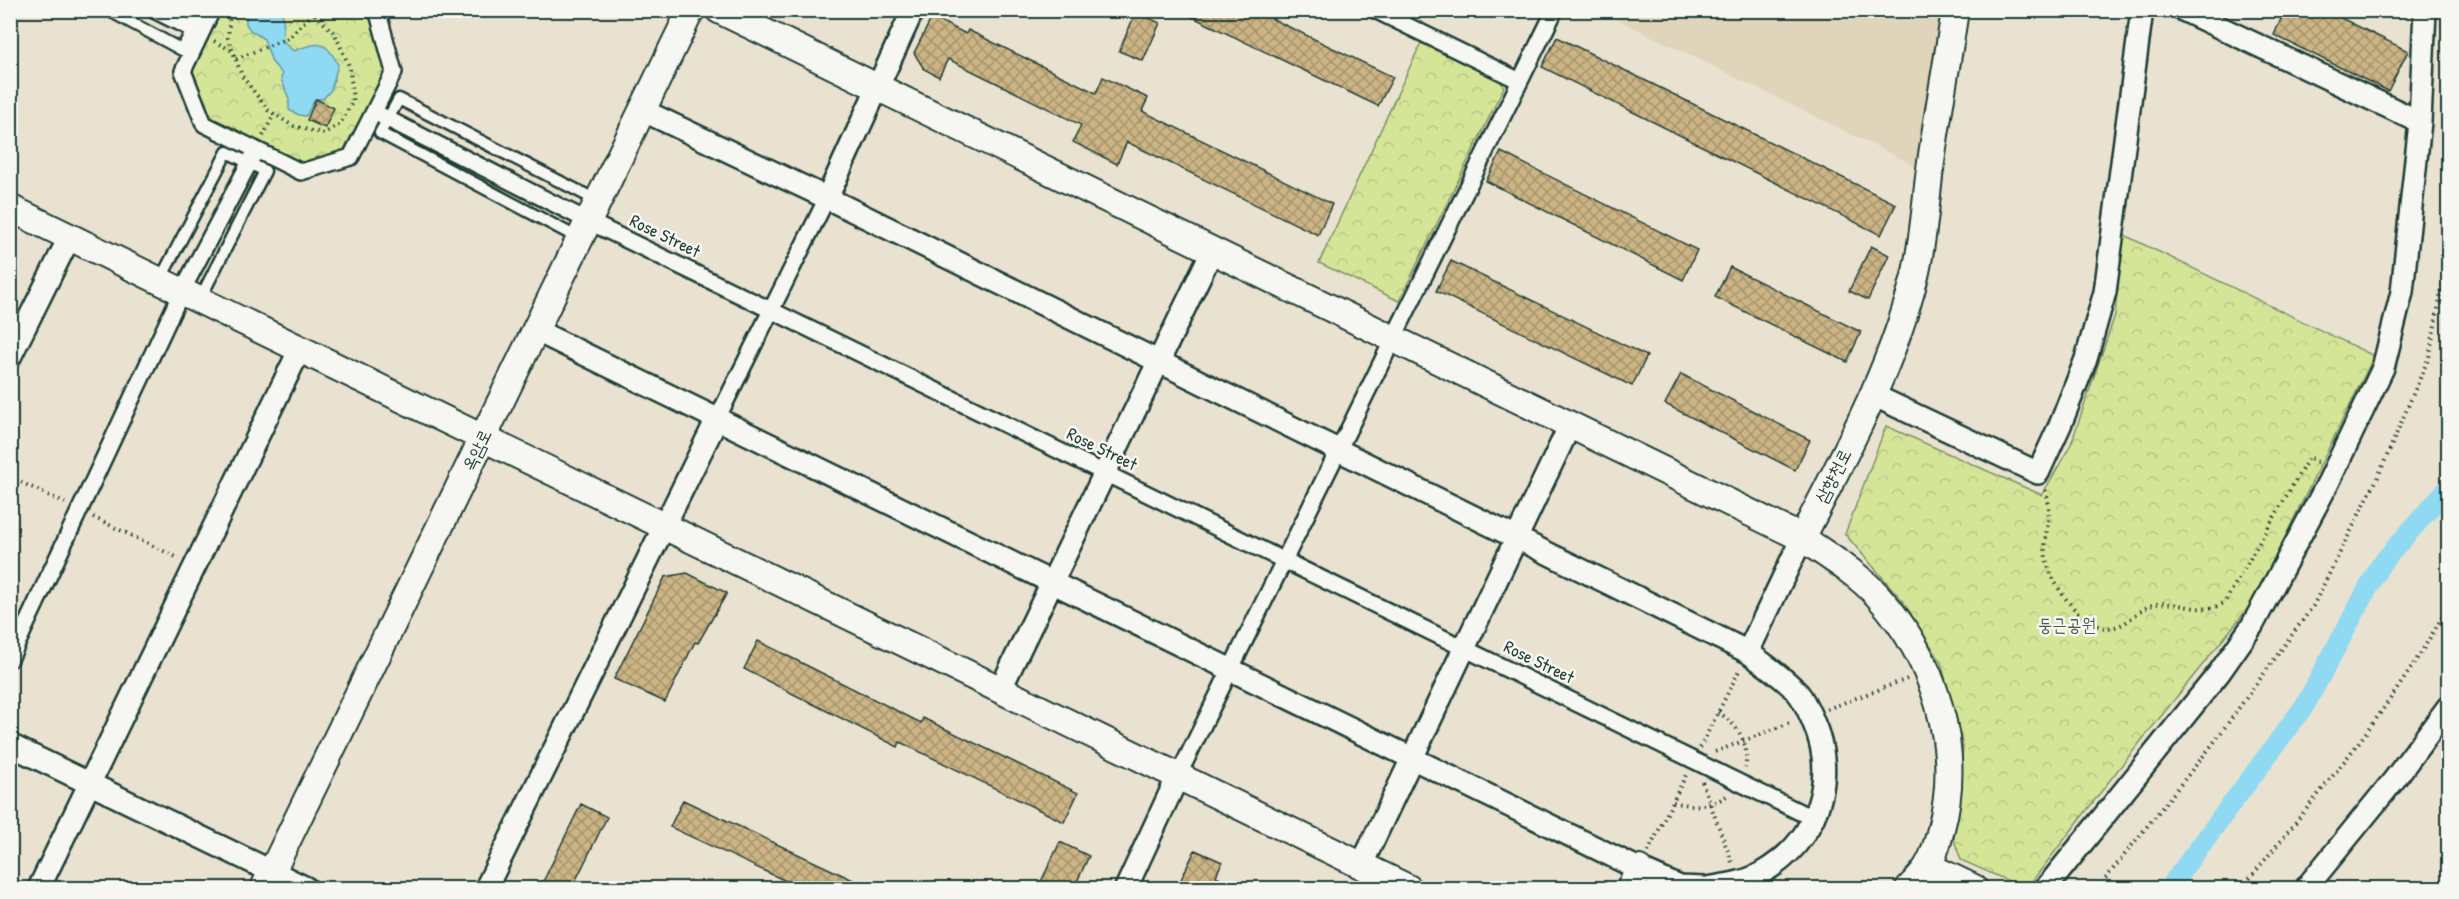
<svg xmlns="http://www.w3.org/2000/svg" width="2459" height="899" viewBox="0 0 2459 899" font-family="'Patrick Hand','Poor Story',sans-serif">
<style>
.built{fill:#e0d4ba}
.forest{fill:url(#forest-crowns);stroke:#7a9166;stroke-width:1.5}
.water{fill:#90d9f2;stroke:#639ba6;stroke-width:1.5}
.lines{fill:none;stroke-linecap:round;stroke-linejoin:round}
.canal{stroke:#90d9f2;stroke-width:20}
.building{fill:url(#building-cross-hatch);stroke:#1f3d34;stroke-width:1.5}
.service-casing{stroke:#1f3d34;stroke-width:15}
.pedestrian-casing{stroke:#1f3d34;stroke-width:20}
.minor-casing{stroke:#1f3d34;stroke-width:26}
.tertiary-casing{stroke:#1f3d34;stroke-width:30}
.path{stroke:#1f3d34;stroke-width:4;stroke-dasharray:1.5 4.5;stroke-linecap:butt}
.service{stroke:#f6f6f2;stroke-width:10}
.pedestrian{stroke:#f6f6f2;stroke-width:15}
.minor{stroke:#f6f6f2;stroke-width:21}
.tertiary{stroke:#f6f6f2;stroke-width:26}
.labels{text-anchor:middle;stroke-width:5;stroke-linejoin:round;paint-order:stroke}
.street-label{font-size:18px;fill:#1f3d34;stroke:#f6f6f2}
.park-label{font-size:18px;fill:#435f48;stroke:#f6f6f2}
</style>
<defs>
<pattern id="forest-crowns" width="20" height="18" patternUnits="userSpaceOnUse" patternTransform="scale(1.5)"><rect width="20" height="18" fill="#d5e598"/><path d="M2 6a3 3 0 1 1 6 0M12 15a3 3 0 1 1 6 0" fill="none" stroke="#b6c584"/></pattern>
<pattern id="building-cross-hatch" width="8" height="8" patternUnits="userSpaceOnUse" patternTransform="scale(1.5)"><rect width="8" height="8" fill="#ccb484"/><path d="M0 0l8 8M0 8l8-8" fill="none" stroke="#a5946d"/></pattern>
</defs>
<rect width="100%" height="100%" fill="#e9e2d1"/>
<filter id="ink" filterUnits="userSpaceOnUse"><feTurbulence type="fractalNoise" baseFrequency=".0167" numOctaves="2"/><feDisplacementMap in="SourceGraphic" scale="12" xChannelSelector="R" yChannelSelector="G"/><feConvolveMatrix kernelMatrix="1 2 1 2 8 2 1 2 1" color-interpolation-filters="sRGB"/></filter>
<g filter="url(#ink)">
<path class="built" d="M1600,11H1943L1918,167Z"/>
<path class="forest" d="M222,10L353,11L374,21L387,69L342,153L303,166L210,120L193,71Z
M1421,43L1497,75L1504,87L1399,301L1319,263Z
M2122,234L2374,356L2253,602L2117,771L2027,888H2024L1961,860L1954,840L1963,747L1941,662L1902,600L1845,534L1886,426L2042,495L2071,444L2115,315Z"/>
<path class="water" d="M249,11H281C290,28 272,37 294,51C317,41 327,40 338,65L331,90L323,99H315L306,116L299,115L289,110V99L281,79L282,74L272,62L264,39L250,30L246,24V15Z"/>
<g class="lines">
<path class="canal" d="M2169,888L2305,705L2381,564L2448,488"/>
</g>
<path class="building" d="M1178,10H1254L1393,77L1378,106Z
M2285,10H2325L2408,51L2388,91L2274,35Z
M1136,12L1160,23L1143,61L1119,51Z
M932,17L966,34L968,30L1096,93L1103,77L1148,98L1142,111L1332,204L1318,235L1127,142L1117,164L1073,142L1081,125L948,59L939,77L924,69L914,53Z
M1557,37L1896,204L1881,235L1542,67Z
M316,99L334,108L325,128L307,120Z
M1501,152L1697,250L1683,280L1486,181Z
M1871,246L1889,255L1868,300L1849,291Z
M1451,261L1647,356L1632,386L1436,291Z
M1730,267L1861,332L1847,362L1715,297Z
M1681,374L1810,440L1795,470L1665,404Z
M687,573L727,593L698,643L695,642L665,702L614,679L665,577Z
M758,641L921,723L923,718L1078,793L1064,822L900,742L898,747L744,669Z
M683,800L870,888H801L670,827Z
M581,804L607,817L572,888H540Z
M1060,842L1089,856L1074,888H1038Z
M1195,850L1222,862L1216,876L1240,888H1177Z"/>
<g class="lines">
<g class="service-casing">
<path id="service" d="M108,10L182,50L201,10
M580,239L380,133L399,99L598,201
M160,280L227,152L265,171L200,299"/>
</g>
<g class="pedestrian-casing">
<path id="pedestrian" d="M154,10L200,33
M212,10L183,71L204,124L301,172L351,157L394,72L378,13L373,10
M1375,10L1520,81
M374,112L588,221L1814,819
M717,419L827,198
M10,659L182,291L256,150
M1178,776L1555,10"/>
</g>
<g class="minor-casing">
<path id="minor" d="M2183,10L2420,122
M642,110L827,198L1748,652C1764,665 1784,677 1798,693C1804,700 1809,712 1813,721C1839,780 1816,843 1760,874C1744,883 1724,885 1707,888
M827,198L913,10
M535,330L1639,869L1680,887L1704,888
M10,357L70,236
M1873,395L2038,473L2061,423L2086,359L2105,292L2142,10
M1748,652L1802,538
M1000,690L1212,251
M10,745L306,888
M1361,866L1570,425
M39,888L300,349
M486,888L717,419
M1126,888L1178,776
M2046,888L2219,673L2252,626L2328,483L2383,368L2402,292L2420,122L2425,10
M2306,888L2394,780L2448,707"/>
</g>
<g class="tertiary-casing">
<path id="tertiary" d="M719,10L1802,538C1828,556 1857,573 1878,596C1934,658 1963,747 1941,829C1938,842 1934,856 1927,867C1922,875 1915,882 1909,888
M10,208L1408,888
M1802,538C1845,453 1892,369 1915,276C1923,243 1925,210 1929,177C1936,121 1947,66 1955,10
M1928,866L1974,888
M264,888L691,10
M1630,888L1639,869"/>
</g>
<path class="path" d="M236,10L230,15L228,38L242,76L268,110L293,126L324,134L340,124L353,101L350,68L335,34L311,10
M214,41L234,52
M236,59L288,38L315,11
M263,136L274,114
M10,477L65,503
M2045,490C2055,512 2042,535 2046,558C2050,583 2085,635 2115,627C2128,624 2137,611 2150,606C2174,596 2200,619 2225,602L2309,457L2319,463
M93,517L178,558
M1827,709L1907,679
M1718,712C1737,724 1751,744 1745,768
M1700,748L1740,669
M1715,752L1792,722
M1702,782L1733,865
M1673,802C1694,807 1711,808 1729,794
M1648,852L1687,773
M2098,888L2212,745L2313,606L2378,477L2429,357L2448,256
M2242,888C2315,798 2393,708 2448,606"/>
<use href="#service" class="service"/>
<use href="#pedestrian" class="pedestrian"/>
<use href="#minor" class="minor"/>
<use href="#tertiary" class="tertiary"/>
</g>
</g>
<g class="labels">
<g class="street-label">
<text transform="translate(665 236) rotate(26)" y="6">Rose Street</text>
<text transform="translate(1102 449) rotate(26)" y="6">Rose Street</text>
<text transform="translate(477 450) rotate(-64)" y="6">옥암로</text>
<text transform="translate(1833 476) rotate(-63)" y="6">삼향천로</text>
<text transform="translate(1539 662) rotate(26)" y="6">Rose Street</text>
</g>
<g class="park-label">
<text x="2067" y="631">둥근공원</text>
</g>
</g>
<rect width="2459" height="899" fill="none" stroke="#f6f6f2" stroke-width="36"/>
<rect x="18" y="18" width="2423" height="863" fill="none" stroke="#1f3d34" stroke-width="2" filter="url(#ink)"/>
</svg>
